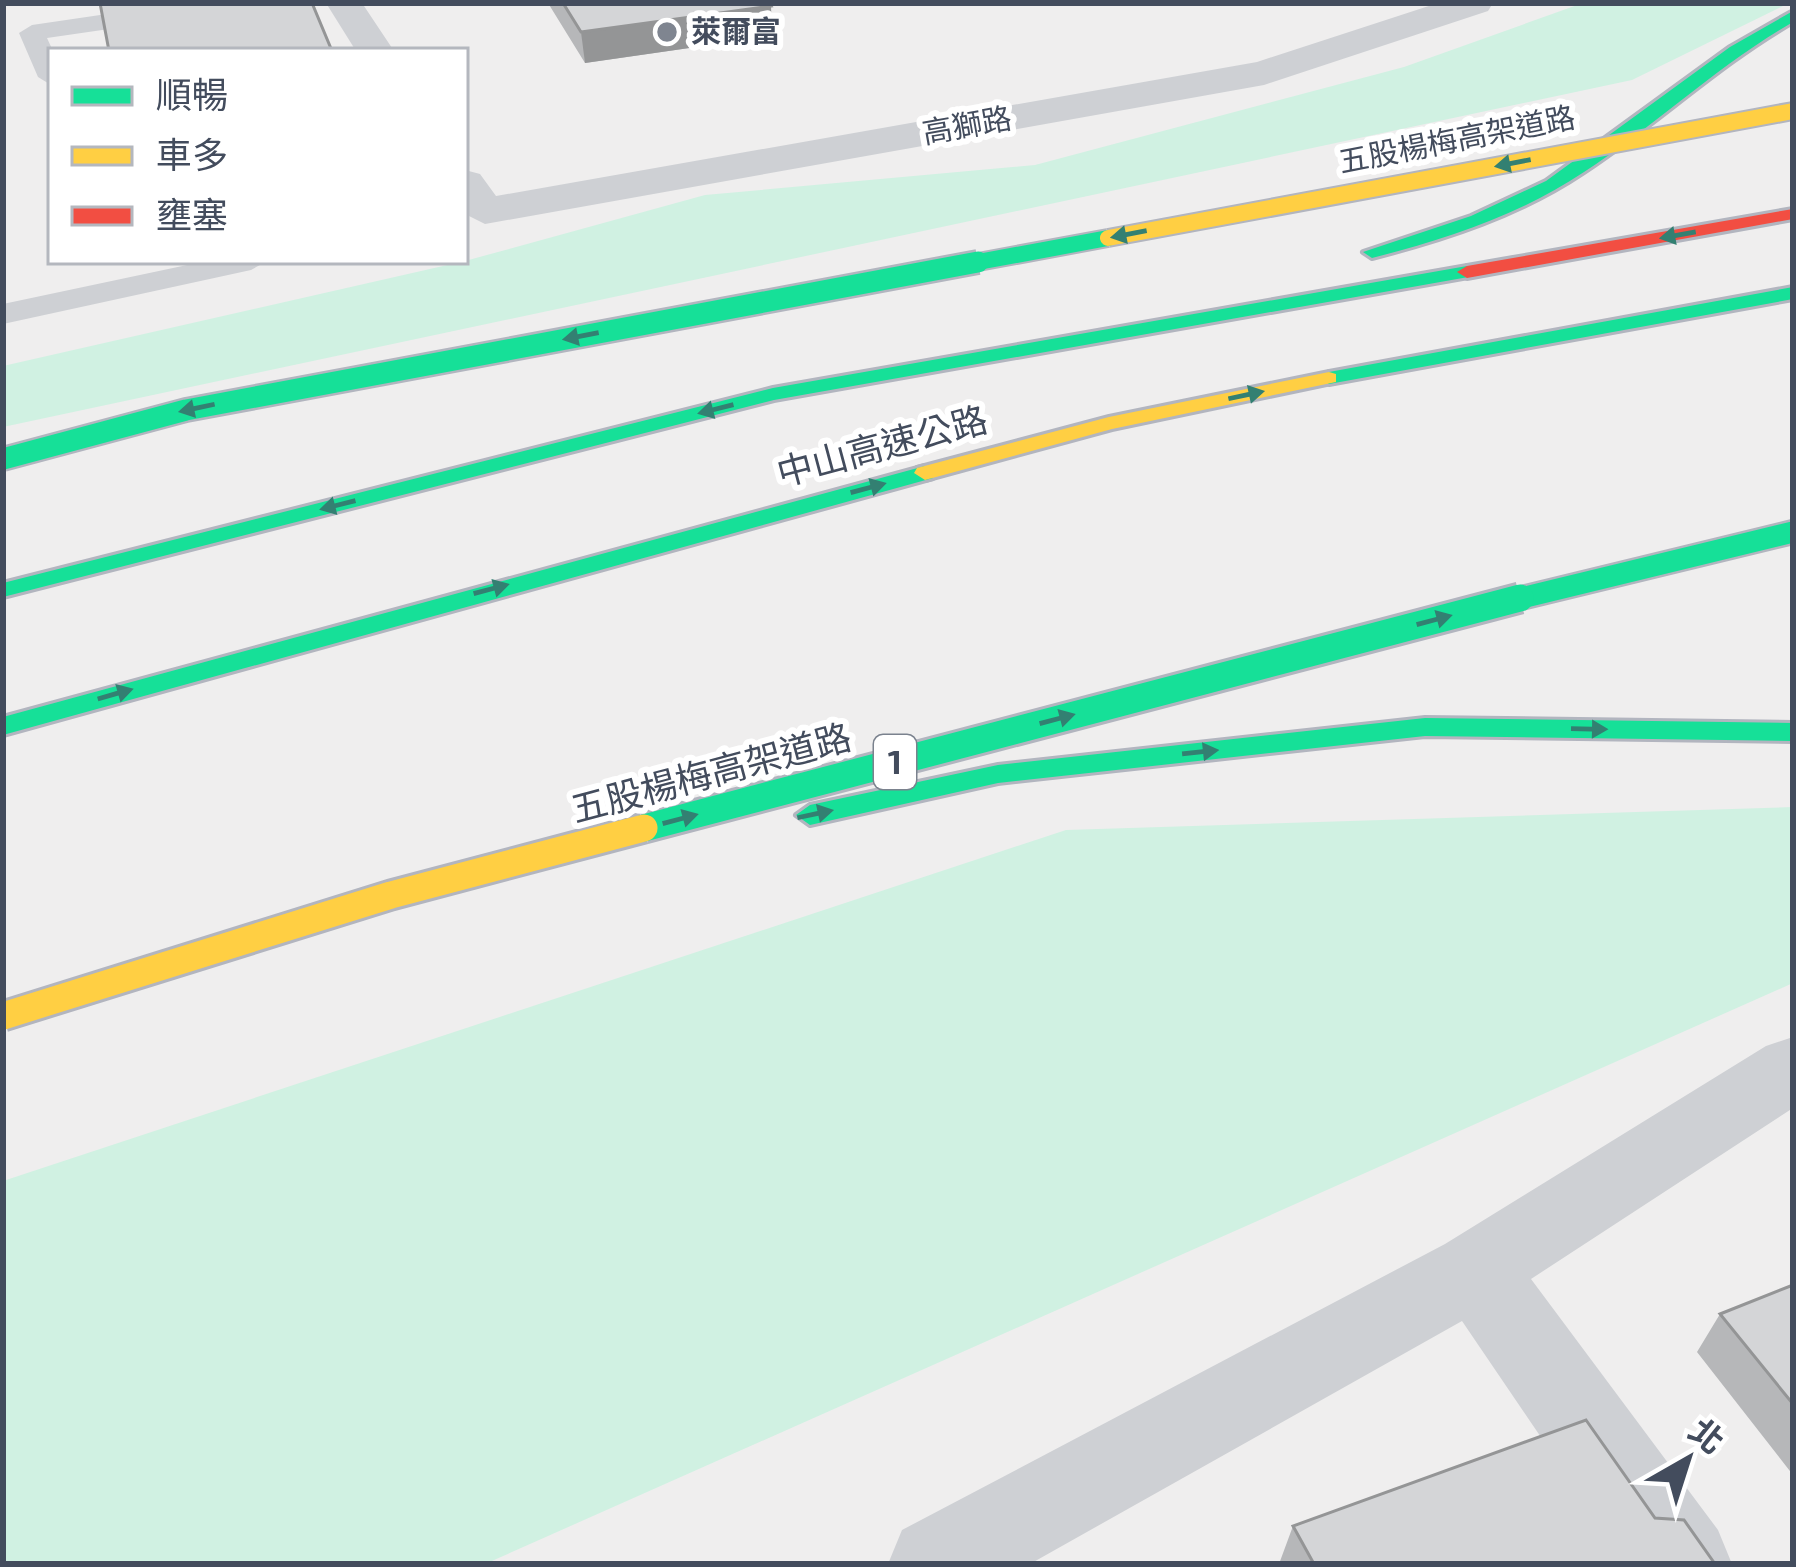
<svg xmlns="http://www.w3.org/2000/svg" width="1796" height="1567" viewBox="0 0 1796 1567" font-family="'Exo 2','Noto Sans TC',sans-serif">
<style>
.green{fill:#d0f1e2}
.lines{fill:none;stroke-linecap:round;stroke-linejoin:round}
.fast-casing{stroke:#b2b5bf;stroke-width:6}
.slow-casing{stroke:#b2b5bf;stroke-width:6}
.jam-casing{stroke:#b2b5bf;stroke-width:6}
.lane{fill:#ced0d4;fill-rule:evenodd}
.street{fill:#ced0d4;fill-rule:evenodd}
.fast{fill:#16e098;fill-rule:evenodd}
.slow{fill:#ffcf43;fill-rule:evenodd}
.jam{fill:#f24e42;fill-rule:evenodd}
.fast-bridge-far2-casing{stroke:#b2b5bf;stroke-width:20;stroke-linecap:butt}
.fast-bridge-far1-casing{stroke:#b2b5bf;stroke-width:26;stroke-linecap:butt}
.fast-bridge-casing{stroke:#b2b5bf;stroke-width:33;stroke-linecap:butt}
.slow-bridge-far1-casing{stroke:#b2b5bf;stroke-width:20;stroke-linecap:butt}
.slow-bridge-casing{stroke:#b2b5bf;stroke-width:33;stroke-linecap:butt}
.fast-bridge-far2{stroke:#16e098;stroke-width:16}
.fast-bridge-far1{stroke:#16e098;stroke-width:21}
.fast-bridge{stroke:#16e098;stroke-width:27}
.slow-bridge-far1{stroke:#ffcf43;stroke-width:16}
.slow-bridge{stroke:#ffcf43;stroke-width:27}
.wall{fill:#b6b7b9}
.shaded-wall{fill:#949596}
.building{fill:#d4d5d7;stroke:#949596;stroke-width:3}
.oneway{fill:#338072}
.poi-dot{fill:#7f8590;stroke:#fff;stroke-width:4.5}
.labels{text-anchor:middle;stroke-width:12;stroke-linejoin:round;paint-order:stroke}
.far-poi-label{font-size:30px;font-weight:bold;fill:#434c5d;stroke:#fff;text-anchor:start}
.far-street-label{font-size:30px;fill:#434c5d;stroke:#fff}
.shield{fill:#fff;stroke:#7b828e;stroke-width:3}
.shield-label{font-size:33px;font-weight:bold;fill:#434c5d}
.street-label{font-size:36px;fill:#434c5d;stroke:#fff}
</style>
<rect width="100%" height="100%" fill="#efeeee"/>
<path class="green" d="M1583,3H1789L1632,80L3,427V366L465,261L705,195L1035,165L1404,67Z
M1793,807V983L485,1564H3V1181L1066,830Z"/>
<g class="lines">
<g class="fast-casing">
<path id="fast" d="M1793,11V22C1718,65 1656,125 1584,172C1520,215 1446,239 1372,258L1363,252L1471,216L1546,181L1730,47Z
M1467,266L1474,268V276L774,400L3,597V583L773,388Z
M1793,287V299L1329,384L1319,378L1329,372Z
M925,466L933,468V478L3,735V717Z
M1425,718L1793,723V741L1425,736L998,783L810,825L796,815L810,805L998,765Z"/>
</g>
<g class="slow-casing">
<path id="slow" d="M1329,372L1336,374V382L1112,429L925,480L914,473L917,468L1109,417Z"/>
</g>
<g class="jam-casing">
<path id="jam" d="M1793,209V219L1467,278L1457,272L1467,266Z"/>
</g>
<path class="lane" d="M182,3H246L233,11L47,38L53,51L51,85L38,77L19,33L32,25Z
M206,261H267L251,270L3,324V304Z"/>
<path class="street" d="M326,3H362L394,51H356Z
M1438,3H1493L1488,11L1264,85L485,224L465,214V170L480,174L496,196L1257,62Z
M1793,1037V1108L1531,1279L1718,1530L1732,1564H1627L1462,1321L1030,1564H888L902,1530L1445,1244L1766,1046Z"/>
<use href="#fast" class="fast"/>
<use href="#slow" class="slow"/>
<use href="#jam" class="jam"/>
<g class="fast-bridge-far2-casing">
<path id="fast-bridge-far2" d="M962,265L1108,238"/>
</g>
<g class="fast-bridge-far1-casing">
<path id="fast-bridge-far1" d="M3,459L186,410L978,262
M1509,601L1793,532"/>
</g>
<g class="fast-bridge-casing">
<path id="fast-bridge" d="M644,828L1520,598"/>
</g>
<g class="slow-bridge-far1-casing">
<path id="slow-bridge-far1" d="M1108,238L1793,111"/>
</g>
<g class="slow-bridge-casing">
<path id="slow-bridge" d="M3,1016L391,895L644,828"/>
</g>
<use href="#fast-bridge-far2" class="fast-bridge-far2"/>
<use href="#fast-bridge-far1" class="fast-bridge-far1"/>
<use href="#fast-bridge" class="fast-bridge"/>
<use href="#slow-bridge-far1" class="slow-bridge-far1"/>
<use href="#slow-bridge" class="slow-bridge"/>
</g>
<path class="wall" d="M548,3H769L772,36L585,63Z
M1793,1285V1475L1697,1352L1720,1314Z
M1655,1518L1715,1564H1279L1293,1526Z"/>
<path class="shaded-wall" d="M771,6L772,36L585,63L581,32Z"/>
<path class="building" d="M100,3H312L332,51H109Z
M563,3H769L771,6L581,32Z
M1793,1285V1404L1720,1314Z
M1586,1420L1655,1518L1684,1520L1715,1564H1314L1293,1526Z"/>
<defs><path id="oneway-solid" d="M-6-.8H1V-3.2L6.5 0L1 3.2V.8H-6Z" transform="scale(3)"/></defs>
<g class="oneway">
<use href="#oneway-solid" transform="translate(1513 163) rotate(169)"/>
<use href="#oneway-solid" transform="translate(1129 234) rotate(169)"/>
<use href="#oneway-solid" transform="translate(1678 235) rotate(170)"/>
<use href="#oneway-solid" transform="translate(581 336) rotate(169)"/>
<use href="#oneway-solid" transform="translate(1246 395) rotate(-12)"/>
<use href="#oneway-solid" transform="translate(197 408) rotate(168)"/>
<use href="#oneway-solid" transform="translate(716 409) rotate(166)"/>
<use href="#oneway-solid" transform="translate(868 488) rotate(-15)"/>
<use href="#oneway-solid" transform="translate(338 505) rotate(166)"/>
<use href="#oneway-solid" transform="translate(491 589) rotate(-15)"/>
<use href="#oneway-solid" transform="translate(1434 620) rotate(-15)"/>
<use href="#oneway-solid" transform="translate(115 694) rotate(-16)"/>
<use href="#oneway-solid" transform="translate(1057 719) rotate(-15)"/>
<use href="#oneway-solid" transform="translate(1589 729) rotate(1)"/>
<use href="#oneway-solid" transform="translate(1200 752) rotate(-6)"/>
<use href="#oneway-solid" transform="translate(815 814) rotate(-12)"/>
<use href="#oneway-solid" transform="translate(680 819) rotate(-15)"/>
</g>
<circle class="poi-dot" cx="667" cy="32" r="12"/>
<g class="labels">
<g class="far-poi-label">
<text x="691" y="42">萊爾富</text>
</g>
<g class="far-street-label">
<text transform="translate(967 126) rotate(-10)" y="10">高獅路</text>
<text transform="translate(1457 140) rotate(-11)" y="10">五股楊梅高架道路</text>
</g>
<rect class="shield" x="874" y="735" width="42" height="54" rx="9"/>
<g class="shield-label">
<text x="895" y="774">1</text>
</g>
<g class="street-label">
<text transform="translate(882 446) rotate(-15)" y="13">中山高速公路</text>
<text transform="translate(711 773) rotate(-15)" y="13">五股楊梅高架道路</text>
</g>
</g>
<rect width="1796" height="1567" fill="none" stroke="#434c5d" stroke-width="12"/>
<rect x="48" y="48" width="420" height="216" fill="#ffffff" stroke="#b4b7be" stroke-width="3"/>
<rect x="72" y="87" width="60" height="18" fill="#16e098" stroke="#b4b7be" stroke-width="3"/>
<text x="156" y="108" font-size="36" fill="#434c5d">順暢</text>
<rect x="72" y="147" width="60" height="18" fill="#ffcf43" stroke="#b4b7be" stroke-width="3"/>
<text x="156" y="168" font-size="36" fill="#434c5d">車多</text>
<rect x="72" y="207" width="60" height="18" fill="#f24e42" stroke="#b4b7be" stroke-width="3"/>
<text x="156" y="228" font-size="36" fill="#434c5d">壅塞</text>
<g transform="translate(1688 1459) rotate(39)" stroke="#ffffff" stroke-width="9" paint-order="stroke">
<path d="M0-9L21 45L0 30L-21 45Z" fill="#434c5d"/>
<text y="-18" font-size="33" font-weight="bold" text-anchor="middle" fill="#434c5d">北</text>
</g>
</svg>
